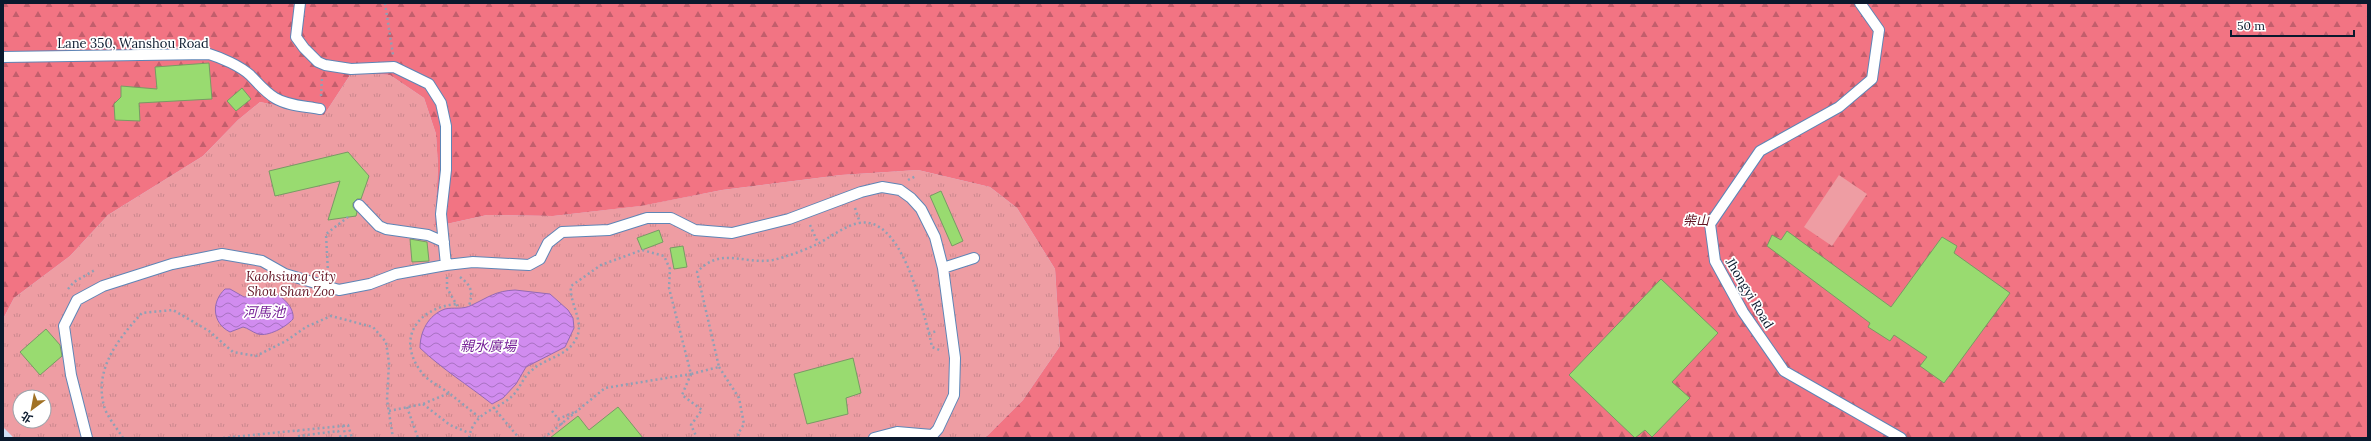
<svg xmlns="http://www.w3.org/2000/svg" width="2371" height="441" viewBox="0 0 2371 441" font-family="Lora,'Noto Sans TC',serif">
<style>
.grass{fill:url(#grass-tufts);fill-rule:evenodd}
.forest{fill:url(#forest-firs)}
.pitch{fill:#ee9da3}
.water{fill:url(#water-waves);stroke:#956ab5}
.building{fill:#99db70;stroke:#789b64}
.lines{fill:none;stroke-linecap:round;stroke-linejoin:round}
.lane-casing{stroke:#5e85b6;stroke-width:12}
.path{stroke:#90a0b5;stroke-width:2.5;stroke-dasharray:2 3;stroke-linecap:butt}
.lane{stroke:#fff;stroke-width:10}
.path-bridge{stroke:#90a0b5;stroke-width:2.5;stroke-dasharray:2 3;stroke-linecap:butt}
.labels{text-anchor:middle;stroke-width:3.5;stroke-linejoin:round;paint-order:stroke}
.street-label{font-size:13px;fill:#0a192d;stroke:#fff}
.park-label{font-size:13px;font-style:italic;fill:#621322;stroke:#fff}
.water-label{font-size:14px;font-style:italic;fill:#792499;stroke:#fff}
</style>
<defs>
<pattern id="grass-tufts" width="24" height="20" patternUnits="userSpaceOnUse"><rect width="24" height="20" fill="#ee9da3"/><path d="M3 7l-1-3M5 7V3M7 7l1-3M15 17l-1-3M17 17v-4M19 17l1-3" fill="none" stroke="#cb878d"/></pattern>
<pattern id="forest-firs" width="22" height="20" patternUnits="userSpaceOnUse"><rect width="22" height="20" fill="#f27483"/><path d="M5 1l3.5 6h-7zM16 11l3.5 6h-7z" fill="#c25e6c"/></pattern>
<pattern id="water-waves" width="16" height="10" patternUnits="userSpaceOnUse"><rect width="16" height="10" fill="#d18cef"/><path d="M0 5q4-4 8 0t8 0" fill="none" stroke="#a872c2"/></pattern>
</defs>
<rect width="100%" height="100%" fill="#cfe0f6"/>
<path class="grass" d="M352,72L390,75L424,98L436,134L438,167L435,225H442L487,215L553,216L640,206L722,190L841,175L918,170L990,187L1017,208L1055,269L1060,346L1023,400L985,438H14L3,427V319L14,298L70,256L108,215L203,156L238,120L260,102L324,115ZM20,397H44V421H20Z"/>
<path class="forest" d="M3,3H2368V438H985L1023,400L1060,346L1055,269L1017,208L990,187L918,170L841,175L722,190L641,206L553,216L487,215L442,225H435L438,167L436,134L424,98L390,75L352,72L324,115L260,102L238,120L203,156L108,215L70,256L14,298L3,319Z"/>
<path class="pitch" d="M1839,175L1867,194L1832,246L1804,227Z"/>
<path class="water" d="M225,289H230L244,297C251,297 257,291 265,291C278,291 295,306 293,319C286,327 268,337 258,334C252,332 248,328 243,327L230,332C212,323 211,302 225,289Z
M515,290L550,294L568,310L573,318L574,328L565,347L526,367L516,384L503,398L492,404C468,385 442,369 420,348C420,332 428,315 445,309C453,307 463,310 472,305C489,297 495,291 515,290Z"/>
<path class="building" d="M209,63L212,99L139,103L140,121L115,120L114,104L121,97V86L157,89L155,67Z
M242,88L251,99L236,111L227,101Z
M348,152L369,176L361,199H357L353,203V207L357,212L356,216L328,220L340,181L275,196L269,171Z
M941,191L963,241L952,246L930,196Z
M659,230L663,242L642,250L637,238Z
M1787,231L1891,307L1942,237L1957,246L1954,253L2010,293L1944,383L1920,366L1927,357L1894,335L1890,341L1868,327L1870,323L1767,246L1772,235L1781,240Z
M410,239L427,242L429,261L412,262Z
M683,246L687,267L674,269L670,248Z
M1661,279L1718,333L1672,382L1690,398L1652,437L1645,430L1635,438L1569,375Z
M46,329L60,345L62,356L40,375L20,352Z
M853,358L861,393L846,398L848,414L807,424L794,374Z
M618,407L643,438H550L578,416L589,430Z"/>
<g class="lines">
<g class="lane-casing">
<path id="lane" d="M300,3L296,37L304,48L318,62L325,65L351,69L394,67L429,84L441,103L446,126V170L441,214L446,265
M1860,3L1879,30L1872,79L1839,107L1760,151L1710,224L1715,261L1743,312L1784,371L1901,438
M3,57L209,54C222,58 240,66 250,75C258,83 265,92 275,98C288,106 305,106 320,109
M359,205L379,226L386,229L428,235L444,242
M943,268L974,258
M87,438L71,375L64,326L77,300L103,286L172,264L222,254L262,261L285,274L339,290L370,284L396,274L446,265L473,262L529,265L540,259L548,243L562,232L609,230L647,218H671L695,230L732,233L789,219L861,192L882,187L900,190L911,198L921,209L935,237L943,268L955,358L954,395L938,429L930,438
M874,438L897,432L932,435"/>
</g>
<path class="path" d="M385,3L393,55
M321,96L322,77
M908,180L916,176
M855,208L860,223
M810,225L818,243
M328,273L326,234L348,217
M447,277V288L459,309
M460,277C472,286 473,292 469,306
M68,289L74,282L95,270
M929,333L932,347L942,351
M719,367L739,398L744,424L738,434L739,438
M691,374L682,395L702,410L691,425L697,438
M449,393C441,387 428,381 422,373C395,338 418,308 456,304
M423,404L450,425L469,433
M407,407L418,438
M493,407L519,438
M389,411L423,404L449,393L479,417
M552,411L563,425
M558,419L577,411
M343,426L348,425L352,438
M298,430L299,436L338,431L341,438
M123,438C117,428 107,417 104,406C94,369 118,339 142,313L173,310L209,331L233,352L256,356L286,341L306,327L331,316L373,327L386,342L389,363L387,400L393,438
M223,438L343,426L346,438
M469,438C474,409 500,411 515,393C521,386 524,376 531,371C546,357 568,357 577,337C584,320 569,303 571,286L601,265L642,250L664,256L670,269L669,288L691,374L719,367L697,272C722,246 743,265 773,260C786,257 802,251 813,246C829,239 843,226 859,223C901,215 921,305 929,333L938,331"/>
<use href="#lane" class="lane"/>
<path class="path-bridge" d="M544,438L605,388L691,374"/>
</g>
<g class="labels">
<g class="street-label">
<text x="133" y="48">Lane 350, Wanshou Road</text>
<text transform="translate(1750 293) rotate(59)" y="5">Jhongyi Road</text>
</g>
<g class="park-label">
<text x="1696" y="225">柴山</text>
<text x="291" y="281">Kaohsiung City<tspan x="291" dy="15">Shou Shan Zoo</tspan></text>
</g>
<g class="water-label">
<text x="264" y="317">河馬池</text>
<text x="488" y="351">親水廣場</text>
</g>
</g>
<rect width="2371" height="441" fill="none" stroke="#0a192d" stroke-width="8"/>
<g transform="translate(32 409) rotate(212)"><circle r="19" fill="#ffffff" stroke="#9da3ab"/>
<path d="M0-3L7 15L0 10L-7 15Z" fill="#a17225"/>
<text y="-6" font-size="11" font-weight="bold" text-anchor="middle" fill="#0a192d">北</text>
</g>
<path d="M2231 30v6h123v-6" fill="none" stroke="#0a192d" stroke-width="2"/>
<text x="2237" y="30" font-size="12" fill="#0a192d" stroke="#ffffff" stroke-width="3" paint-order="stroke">50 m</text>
</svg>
